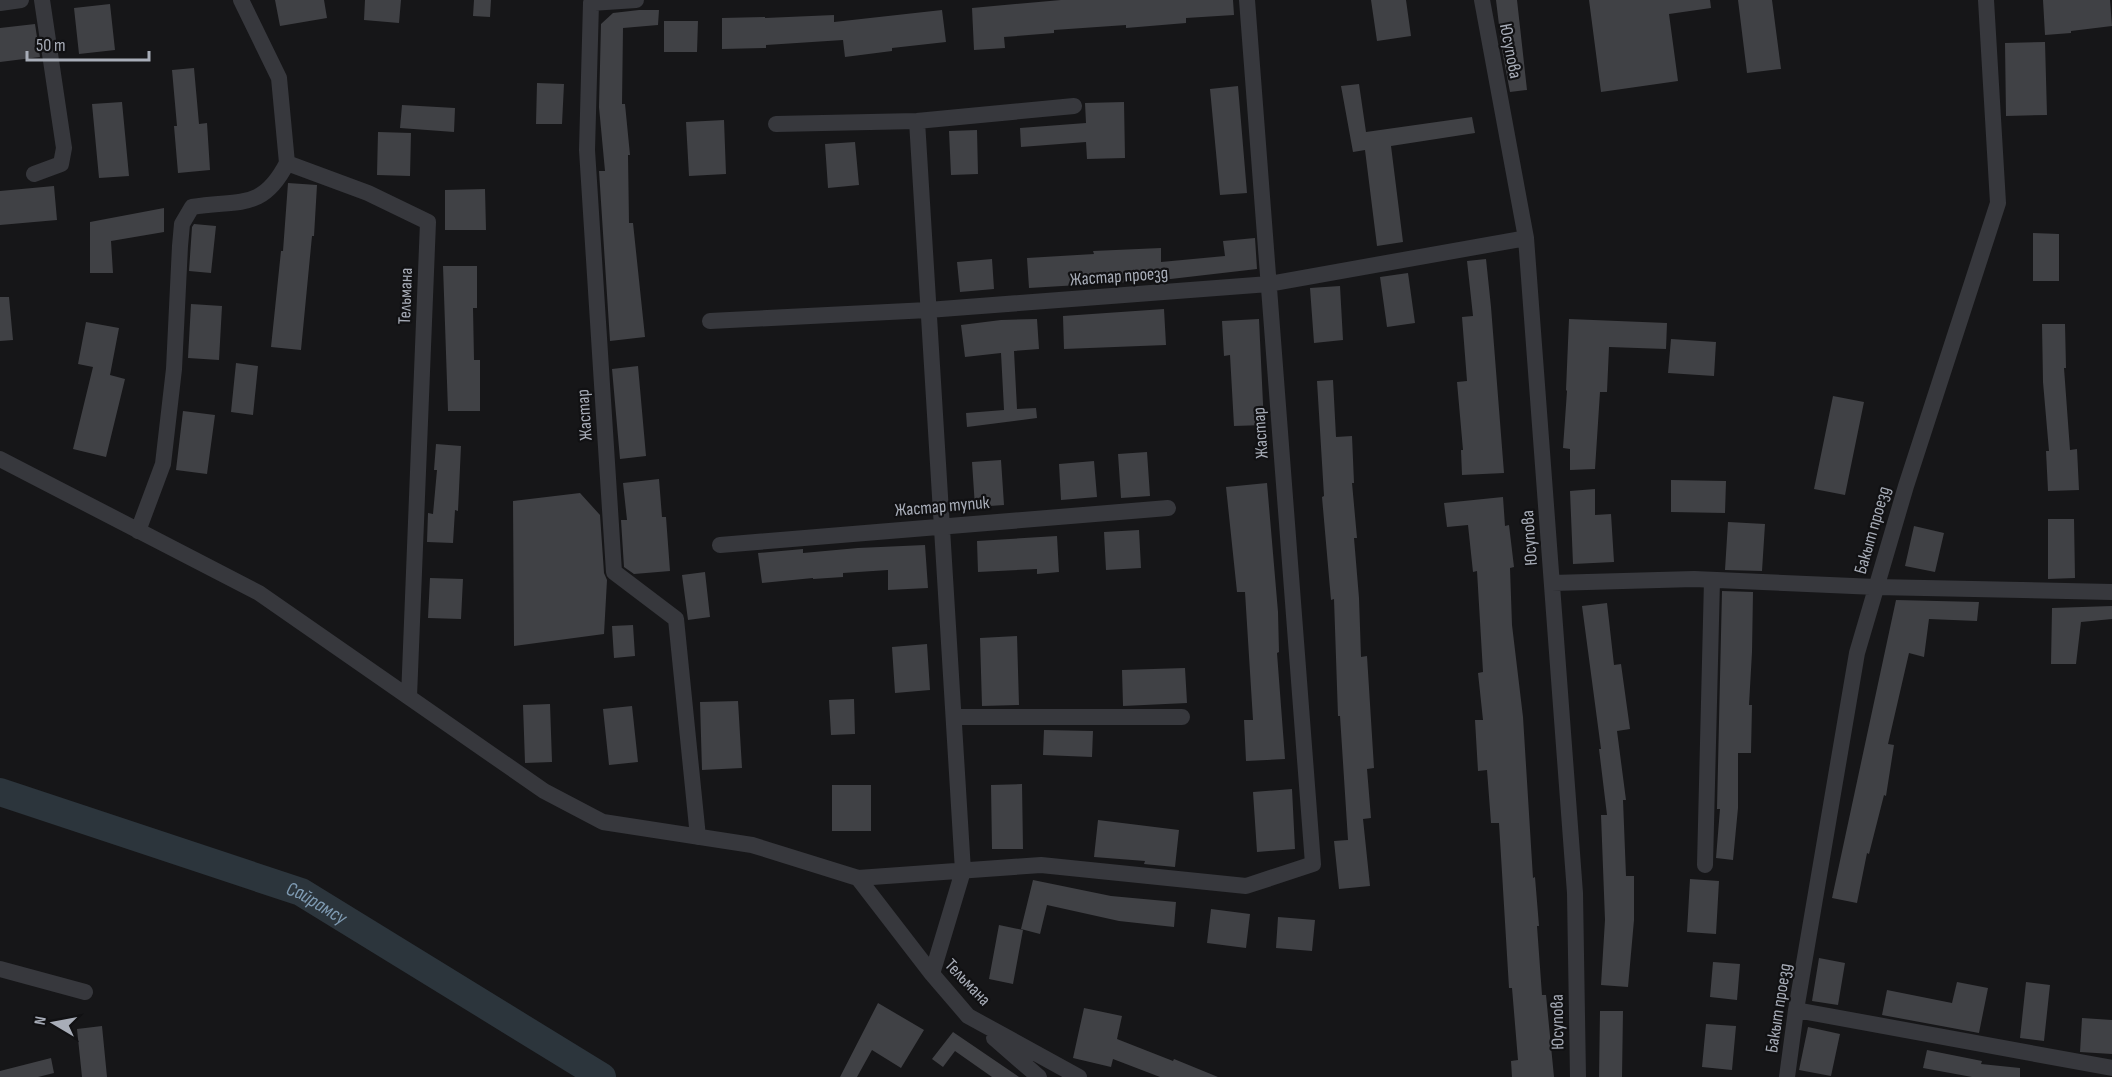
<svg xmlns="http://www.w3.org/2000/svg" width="2112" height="1077" viewBox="0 0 2112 1077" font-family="'Sofia Sans Condensed',sans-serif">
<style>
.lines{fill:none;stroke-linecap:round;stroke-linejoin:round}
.river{stroke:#2c353c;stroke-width:28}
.building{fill:#404145}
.street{stroke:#37383d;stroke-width:16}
.labels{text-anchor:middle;stroke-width:4.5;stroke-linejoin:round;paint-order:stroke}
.street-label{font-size:18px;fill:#a8adb8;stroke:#111113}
.water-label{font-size:20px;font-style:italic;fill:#7f9bb3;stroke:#111113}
</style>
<rect width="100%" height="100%" fill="#161618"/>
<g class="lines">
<path class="river" id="s1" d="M0,792L301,892L602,1077"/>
</g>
<path class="building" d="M275,0H324L327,18L280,26Z
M365,0H401L399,23L364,20Z
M474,0H491L490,17L473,16Z
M1061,0H1233L1234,15L1186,18V23L1126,28V25L1054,30V33L1004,37L1005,48L974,50L972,8Z
M1371,0H1406L1411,36L1377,41Z
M1496,0H1517L1527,90L1510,92L1502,50Z
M1589,0H1710L1711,8L1669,14L1678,81L1601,92Z
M1738,0H1772L1781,69L1747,73Z
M2043,0H2110L2112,26L2071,31V33L2045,35Z
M110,4L115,50L79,54L74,8Z
M639,10H659L658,25L623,28L622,104H625L630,155H628L629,223H633L645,337L610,341L599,171H605L599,107L601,24L613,13Z
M942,10L946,42L892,48V51L845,57L843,40L766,45V48L722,49V18L765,17V18L834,15V22Z
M664,21H698L697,52H664Z
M35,24L40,57L0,62V28Z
M2045,42L2047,115L2006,116L2005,43Z
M194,68L199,124L207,123L210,170L178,173L174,126H177L172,70Z
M537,83L564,84L562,124H536Z
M1359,84L1366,132L1472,117L1475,133L1391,146L1403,242L1377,246L1365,150L1353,152L1341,86Z
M1238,86L1247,193L1220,195L1210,89Z
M122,102L129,176L99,178L92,104Z
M1124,102L1125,158L1087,159L1086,142L1021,147L1020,128L1086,123L1085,103Z
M402,105L455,108L454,132L400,128Z
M724,120L726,174L689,176L686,122Z
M977,130L978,174L951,175L949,131Z
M378,132L411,133L410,176L377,175Z
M855,142L859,185L828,188L825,144Z
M288,183L317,185L314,236H312L301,350L271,347L281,251H283Z
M54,186L57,220L0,225V191Z
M485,189L486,230H445V190Z
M164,208V232L111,241L113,273H90V222Z
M194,224L216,226L211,273L189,271L192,227Z
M2033,233L2059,234V281H2033Z
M1255,238L1257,269L1162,280L1029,288L1027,258L1094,254L1093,251L1161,248V262L1225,256L1223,241Z
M992,259L994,289L960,292L957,262Z
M1486,259L1491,307L1504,473L1462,475L1461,450H1463L1457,382L1467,381L1462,317L1473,316L1467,261Z
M443,266H477V308H473L474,360H480V411H448Z
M1408,273L1415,323L1387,327L1380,277Z
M1340,286L1343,340L1314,343L1310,288Z
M0,297H9L13,340L0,341Z
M191,304L222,306L219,360L188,358Z
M1164,309L1166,345L1064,349L1063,316Z
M1037,319L1039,349L1014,351L1017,409L1036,408L1037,418L967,427L966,413L1004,410L1001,353L965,357L961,325L1001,320Z
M1259,319L1264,425L1234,426L1230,355L1224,356L1222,321Z
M1569,319L1667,323L1666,349L1609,347L1607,392H1600L1595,469L1570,470V449L1563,448L1567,391L1566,390Z
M86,322L119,328L110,375L125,379L106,457L73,449L93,367L78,364Z
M2042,324H2065L2066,368H2064L2070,450L2077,449L2079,490L2048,491L2046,451H2049L2043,382Z
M1671,339L1716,342L1714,376L1668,373Z
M236,363L258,366L253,415L231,412Z
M638,366L646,456L620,459L612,369Z
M1333,380L1336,437L1352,436L1354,483H1352L1357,538H1354L1359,598L1361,657L1367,656L1374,768L1367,769L1371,818L1363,819L1370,886L1339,889L1334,841L1348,840L1340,716H1338L1334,599L1331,600L1322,497L1324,496L1317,381Z
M1833,396L1864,402L1845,495L1814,489Z
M183,411L215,415L207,474L176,470Z
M436,444L461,446L458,511L455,510L453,543L427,542L428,513L433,514L437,470H434Z
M1147,452L1150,496L1121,498L1118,454Z
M1001,460L1004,505L975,507L972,462Z
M1094,461L1097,497L1061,500L1059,464Z
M659,479L662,517H666L670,571L634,574L624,567L621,520H627L623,483Z
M1671,480L1726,481L1725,513L1671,512Z
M1267,483L1278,612L1279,652L1277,653L1285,759L1246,761L1244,720H1253L1245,592H1237L1226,487Z
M1595,489V515L1611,514L1614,562L1573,564L1570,491Z
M580,493L600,515L604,573L607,580L604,634L514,646L513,501Z
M1503,497L1505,526L1509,525L1514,567L1510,568L1512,625L1523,717L1533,878L1535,877L1539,926H1537L1542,995H1546L1554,1077H1512L1511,1061L1518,1060L1512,988H1509L1499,823H1491L1487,770L1478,771L1475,720H1483L1478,673L1483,672L1477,571L1473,572L1468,525L1447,527L1444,503Z
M2048,519H2074L2075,578L2048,579Z
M1728,522L1765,524L1762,571L1725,570Z
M1914,526L1944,533L1935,572L1905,566Z
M1139,530L1141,568L1106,570L1104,532Z
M1057,536L1059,572L1037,574V569L978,572L977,541Z
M925,545L928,588L888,590V570L843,573V577L813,579V578L762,583L758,553L803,549V553L858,548Z
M705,572L710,617L688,620L682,575Z
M430,578L463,579L461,619L428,618Z
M1722,591L1753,592L1752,652L1749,705H1752L1751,753H1738V808L1733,860L1716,858L1720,809H1717Z
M1896,600L1979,602L1977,621L1929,619L1924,657L1909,653L1888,744L1894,745L1886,796L1884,795L1869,854L1867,853L1857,903L1832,898Z
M1607,603L1614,665L1621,664L1630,729L1617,731L1626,800H1623L1626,876H1634V920L1628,987L1601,985L1605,920L1601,815H1607L1599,749H1601L1582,606Z
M2112,606V619L2081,622L2076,664H2051L2052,608Z
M633,625L635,656L614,658L612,626Z
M1017,636L1019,705L982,706L980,638Z
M927,644L930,690L895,693L892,647Z
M1185,668L1187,703L1123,706L1122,670Z
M854,699L855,734L831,735L829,700Z
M738,701L742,768L702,770L700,702Z
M550,704L552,762L525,763L523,705Z
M632,706L638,762L609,765L603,709Z
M1044,730L1093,731L1092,757L1043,755Z
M1022,784L1023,849H992L991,785Z
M832,785H871V831H832Z
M1292,789L1295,849L1257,852L1253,792Z
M1098,820L1179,830L1175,867L1144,864L1145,861L1094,857Z
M1690,879L1719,881L1716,934L1687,932Z
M1033,880L1111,896L1176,902L1174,927L1119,921L1047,905L1040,934L1021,929Z
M1211,909L1250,914L1246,948L1207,943Z
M1278,917L1315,920L1312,951L1276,948Z
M999,925L1023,930L1013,984L989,979Z
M1819,958L1845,963L1838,1005L1812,1001Z
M1713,962L1740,964L1737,1000L1710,997Z
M1957,982L1988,988L1979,1033L1882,1015L1887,990L1952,1003Z
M2026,982L2050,985L2044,1041L2020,1038Z
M878,1003L924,1030L901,1068L872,1050L857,1077H840Z
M1084,1008L1122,1016L1117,1039L1173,1061L1174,1059L1218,1077H1160L1113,1059L1111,1067L1073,1058Z
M1600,1011H1623L1622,1077H1599Z
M2082,1018L2112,1020V1054L2080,1052Z
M1706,1024L1736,1026L1732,1070L1702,1067Z
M102,1026L107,1077H82L77,1029Z
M1808,1027L1840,1034L1831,1076L1799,1070Z
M953,1032L1019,1077H992L955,1051L943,1067L932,1059Z
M1927,1050L1982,1061L1981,1064L2020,1068V1077H1972L1923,1068Z
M51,1058L54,1073L38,1077H0V1071Z"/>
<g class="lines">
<path class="street" d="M241,0L279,78L287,163L368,193L428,222L409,697
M636,0L591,3L587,150L614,572L676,619L698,837
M1482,0L1526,238L1575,893L1578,1077
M0,3L21,0
M917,121L963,871L932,974
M776,124L917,121L1074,106
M34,174L61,164L64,148L42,0
M710,321L928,310L1269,284L1526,238
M0,459L259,593L544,791L603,822L752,845L858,878L1041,865L1246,886L1313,864L1247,0
M138,531L163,464L174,369L180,246L182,224L192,207C238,199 262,212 287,163
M720,545L1168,508
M1552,583L1694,579L1876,587L2112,592
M954,717H1182
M1705,865L1712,580
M858,878L932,974L968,1016L1079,1077
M0,969L85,992
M1796,1010L2112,1068
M994,1038L1039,1077
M1787,1077L1796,1010L1857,653L1906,486L1998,203L1986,0"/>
</g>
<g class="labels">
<g class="street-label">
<text transform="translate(1511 51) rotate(79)" y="6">Юсупова</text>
<text transform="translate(1119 276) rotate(-4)" y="6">Жастар проезд</text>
<text transform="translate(405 296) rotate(-88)" y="6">Тельмана</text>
<text transform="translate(584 415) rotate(-94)" y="6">Жастар</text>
<text transform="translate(1260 433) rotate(-94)" y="6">Жастар</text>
<text transform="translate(942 506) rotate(-5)" y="6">Жастар тупик</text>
<text transform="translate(1872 530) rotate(-74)" y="6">Бакыт проезд</text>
<text transform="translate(1529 538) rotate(-94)" y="6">Юсупова</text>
<text transform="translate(968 982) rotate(46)" y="6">Тельмана</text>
<text transform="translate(1778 1008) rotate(-81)" y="6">Бакыт проезд</text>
<text transform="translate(1557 1022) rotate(-91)" y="6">Юсупова</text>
</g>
<g class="water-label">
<text dy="7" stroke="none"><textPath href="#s1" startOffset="336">Сайрамсу</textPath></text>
</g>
</g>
<g transform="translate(54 1023) rotate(280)" stroke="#111113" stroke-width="4.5" paint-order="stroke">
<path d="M0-4.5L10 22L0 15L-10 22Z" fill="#a8adb8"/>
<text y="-9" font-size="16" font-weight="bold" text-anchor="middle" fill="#a8adb8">N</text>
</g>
<path d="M27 51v9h122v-9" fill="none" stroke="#a8adb8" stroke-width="3"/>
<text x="36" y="51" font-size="18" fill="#a8adb8" stroke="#111113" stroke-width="4.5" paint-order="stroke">50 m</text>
</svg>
